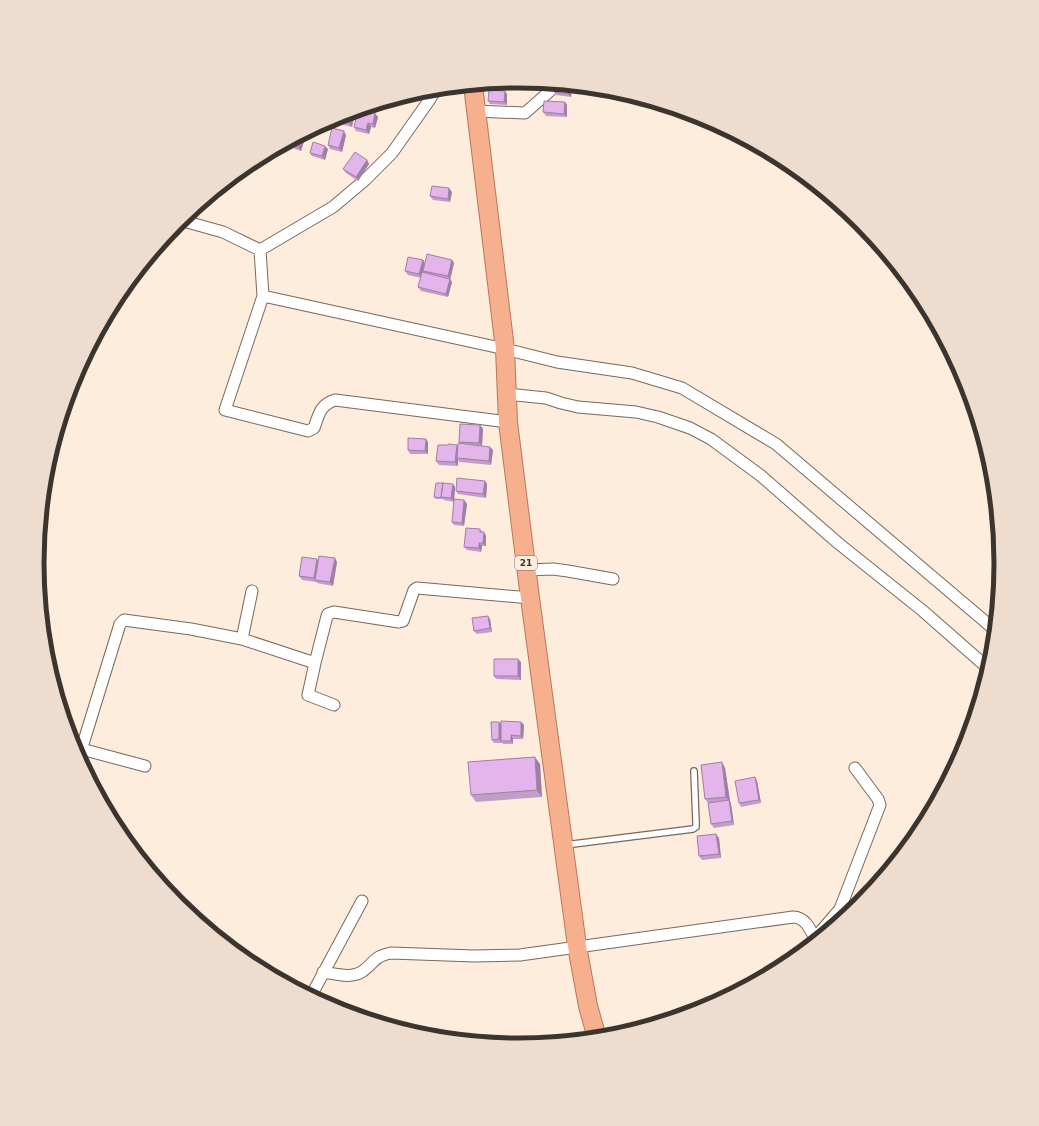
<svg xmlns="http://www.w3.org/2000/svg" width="1039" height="1126" viewBox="0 0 1039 1126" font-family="'DejaVu Sans',sans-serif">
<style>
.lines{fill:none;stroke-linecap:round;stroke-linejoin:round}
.service-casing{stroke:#78695c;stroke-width:8}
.minor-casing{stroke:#78695c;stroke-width:13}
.trunk-casing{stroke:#b4795b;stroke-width:20}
.service{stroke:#fff;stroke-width:5.5}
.minor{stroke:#fff;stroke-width:11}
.trunk{stroke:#f7b08e;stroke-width:18}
.wall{fill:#c39cc9}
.shaded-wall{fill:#9f7fa4}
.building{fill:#e3b5ea;stroke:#9f7fa4}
.labels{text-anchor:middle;stroke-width:3;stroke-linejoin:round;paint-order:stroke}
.shield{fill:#feecdd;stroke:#766c63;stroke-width:1}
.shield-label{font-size:9px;font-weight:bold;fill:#3c352f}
.rim{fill:none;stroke:#3c352f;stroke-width:5}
</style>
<rect width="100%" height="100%" fill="#feecdd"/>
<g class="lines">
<g class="service-casing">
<path id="service" d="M565,845L693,829L696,827V822L694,771"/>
</g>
<g class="minor-casing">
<path id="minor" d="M436,89L428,102L392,153L365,180L333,207L260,250L263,296L505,349L557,362L632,373L682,388L776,444L995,630
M476,111L525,113L551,90
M180,220L223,232L260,250
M263,296L225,410L308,431L314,428C319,414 320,405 335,400L508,422
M507,394L546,398L561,403L578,407L636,412L658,417L690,428L711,439L760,475L838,543L923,611L989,669
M527,570L553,569L568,571L613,579
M242,639L252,591
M315,663L308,695L334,705
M74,747L145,766
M79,757L120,624L124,620L191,629L242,639L315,663L327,616L328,614L334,612L399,622L403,621L414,590L417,588L530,598
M815,938L840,909L880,805L878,799L855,768
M323,972C336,974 352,979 363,971C376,961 373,957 391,953L474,956L520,955L793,917C806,917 811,931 816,941
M311,996L362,901"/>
</g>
<g class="trunk-casing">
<path id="trunk" d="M473,85L505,349L508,422L530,598L577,946L588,1006L597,1038"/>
</g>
<use href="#service" class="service"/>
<use href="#minor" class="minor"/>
<use href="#trunk" class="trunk"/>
</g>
<path class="wall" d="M552,84L572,86L571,97L556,95L554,92V85H553Z
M507,94V105L490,104L488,101Z
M565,102L567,105V117L546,116L543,112Z
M361,109L378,117L375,128L371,127L369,134L356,131L354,127L356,118L354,117L352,127L336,123L334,120L331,130L319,126L335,117Z
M307,132L301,151L286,146L285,144L284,149L279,147Z
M346,135L342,152L330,149L328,145Z
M328,149L325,160L312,156L310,153Z
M367,160L369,164L358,181L346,173L343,169Z
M452,192L450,202L433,200L430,196Z
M423,260L425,263L452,260L454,263L450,280L452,282L448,297L421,291L418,287L421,278L408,275L405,271Z
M480,425L483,429L482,446L490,447L493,450L491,465L459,462L458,460V466L439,465L436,461L448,445H457L458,446L460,444L459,442Z
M428,442V454H410L408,450Z
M485,481L487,484L486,498L458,494L456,491Z
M453,484L455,487L454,502L444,500L443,499H436L434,497Z
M464,500L467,504L464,526L454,525L452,522Z
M480,529L486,536V546H482L481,552L467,550L464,547Z
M318,561L337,562L333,586L317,583L316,582L302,580L299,576Z
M490,619L492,632L477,634L474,631Z
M521,662V680L496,679L494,676Z
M499,722L501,724L521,722L524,725L523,739H513V744H503L502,742V743H494L492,740Z
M540,764L542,797L476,802L471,795Z
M725,768L730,801L731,804L734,825L714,828L711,824L708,803L705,799Z
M755,777L757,781L761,803L741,807L739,803Z
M719,838L721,858L702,860L699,856Z"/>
<path class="shaded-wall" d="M569,85L572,86L571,97L568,94Z
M505,91L507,94V105L504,102Z
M565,102L567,105V117L564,114Z
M360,110L358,118L355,115L356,111Z
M375,113L378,117L375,128L373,124Z
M352,114L354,117L352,127L349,123Z
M335,117L331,130L328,126L330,120Z
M368,123L371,127L369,134L366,130Z
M344,131L346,135L342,152L339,148Z
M307,132L301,151L298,147L302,135Z
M285,144L284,149L281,146Z
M325,146L328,149L325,160L322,156Z
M367,160L369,164L358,181L356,177Z
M449,188L452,192L450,202L448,199Z
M423,260L425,264L422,278L419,274Z
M452,260L454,263L450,280L448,276Z
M450,279L452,282L448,297L446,294Z
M480,425L483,429L482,446L479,443Z
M426,439L428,442V454L425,451Z
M457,445L459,448L457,458L458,460V466L455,462Z
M490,447L493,450L491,465L489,461Z
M485,481L487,484L486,498L483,494Z
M453,484L455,487L454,502L451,498Z
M464,500L467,504L464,526L462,523Z
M484,532L486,536V546L483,543Z
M479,543L482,546L481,552L479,548Z
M335,558L337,562L333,586L330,582Z
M317,559L319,563L315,580L316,582L314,578Z
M488,616L490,619L492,632L490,628Z
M518,659L521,662V680L518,676Z
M499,722L502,725L501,741L502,743L499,739Z
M521,722L524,725L523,739L521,736Z
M511,735L513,739V744L511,741Z
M535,757L540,764L542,797L537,790Z
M722,762L725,768L730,801L731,804L734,825L732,821L729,801L726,797Z
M755,777L757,781L761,803L759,800Z
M716,834L719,838L721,858L719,854Z"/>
<path class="building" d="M555,84L569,85L568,94L554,92Z
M489,90L505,91L504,102L488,101Z
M544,101L565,102L564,114L543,112Z
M361,109L375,113L373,124L368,123L366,130L354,127L358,110Z
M356,111L355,115L352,114L349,123L334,120L335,117Z
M330,120L328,126L322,124Z
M332,128L344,131L339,148L328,145Z
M302,135L298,147L286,143Z
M313,142L325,146L322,156L310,153Z
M355,152L367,160L356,177L343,169Z
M432,186L449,188L448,199L430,196Z
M427,254L452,260L448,276L423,271Z
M408,257L423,260L419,274L405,271Z
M422,272L450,279L446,294L418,287Z
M460,424L480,425L479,443L459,442Z
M408,438L426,439L425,451L408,450Z
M458,443L490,447L489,461L457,458Z
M448,444L457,445L455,462L436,461L438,445H448Z
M457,478L485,481L483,494L456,491Z
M436,483H443L441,498L434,497Z
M443,483L453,484L451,498L441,497Z
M454,499L464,500L462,523L452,522Z
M466,528L480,529V532H484L483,543H479V548L464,547Z
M319,556L335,558L330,582L315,580Z
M302,557L317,559L314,578L299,576Z
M488,616L490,628L474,631L472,618Z
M494,659H518V676H494Z
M501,721L521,722V736L511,735V741H501Z
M491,722H499V739L492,740Z
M535,757L537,790L471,795L468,762Z
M722,762L726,797L705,799L701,765Z
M755,777L759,800L739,803L735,781Z
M729,800L732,821L711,824L708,803Z
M716,834L719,854L699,856L697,836Z"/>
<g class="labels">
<rect class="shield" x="515" y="556" width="22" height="14" rx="3"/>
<g class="shield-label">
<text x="526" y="566">21</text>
</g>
</g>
<path d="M0 0H1039V1126H0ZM44 563a475 475 0 1 1 950 0a475 475 0 1 1-950 0Z" fill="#eeddcf" fill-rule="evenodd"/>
<path class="rim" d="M44 563a475 475 0 1 1 950 0a475 475 0 1 1-950 0Z"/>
</svg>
